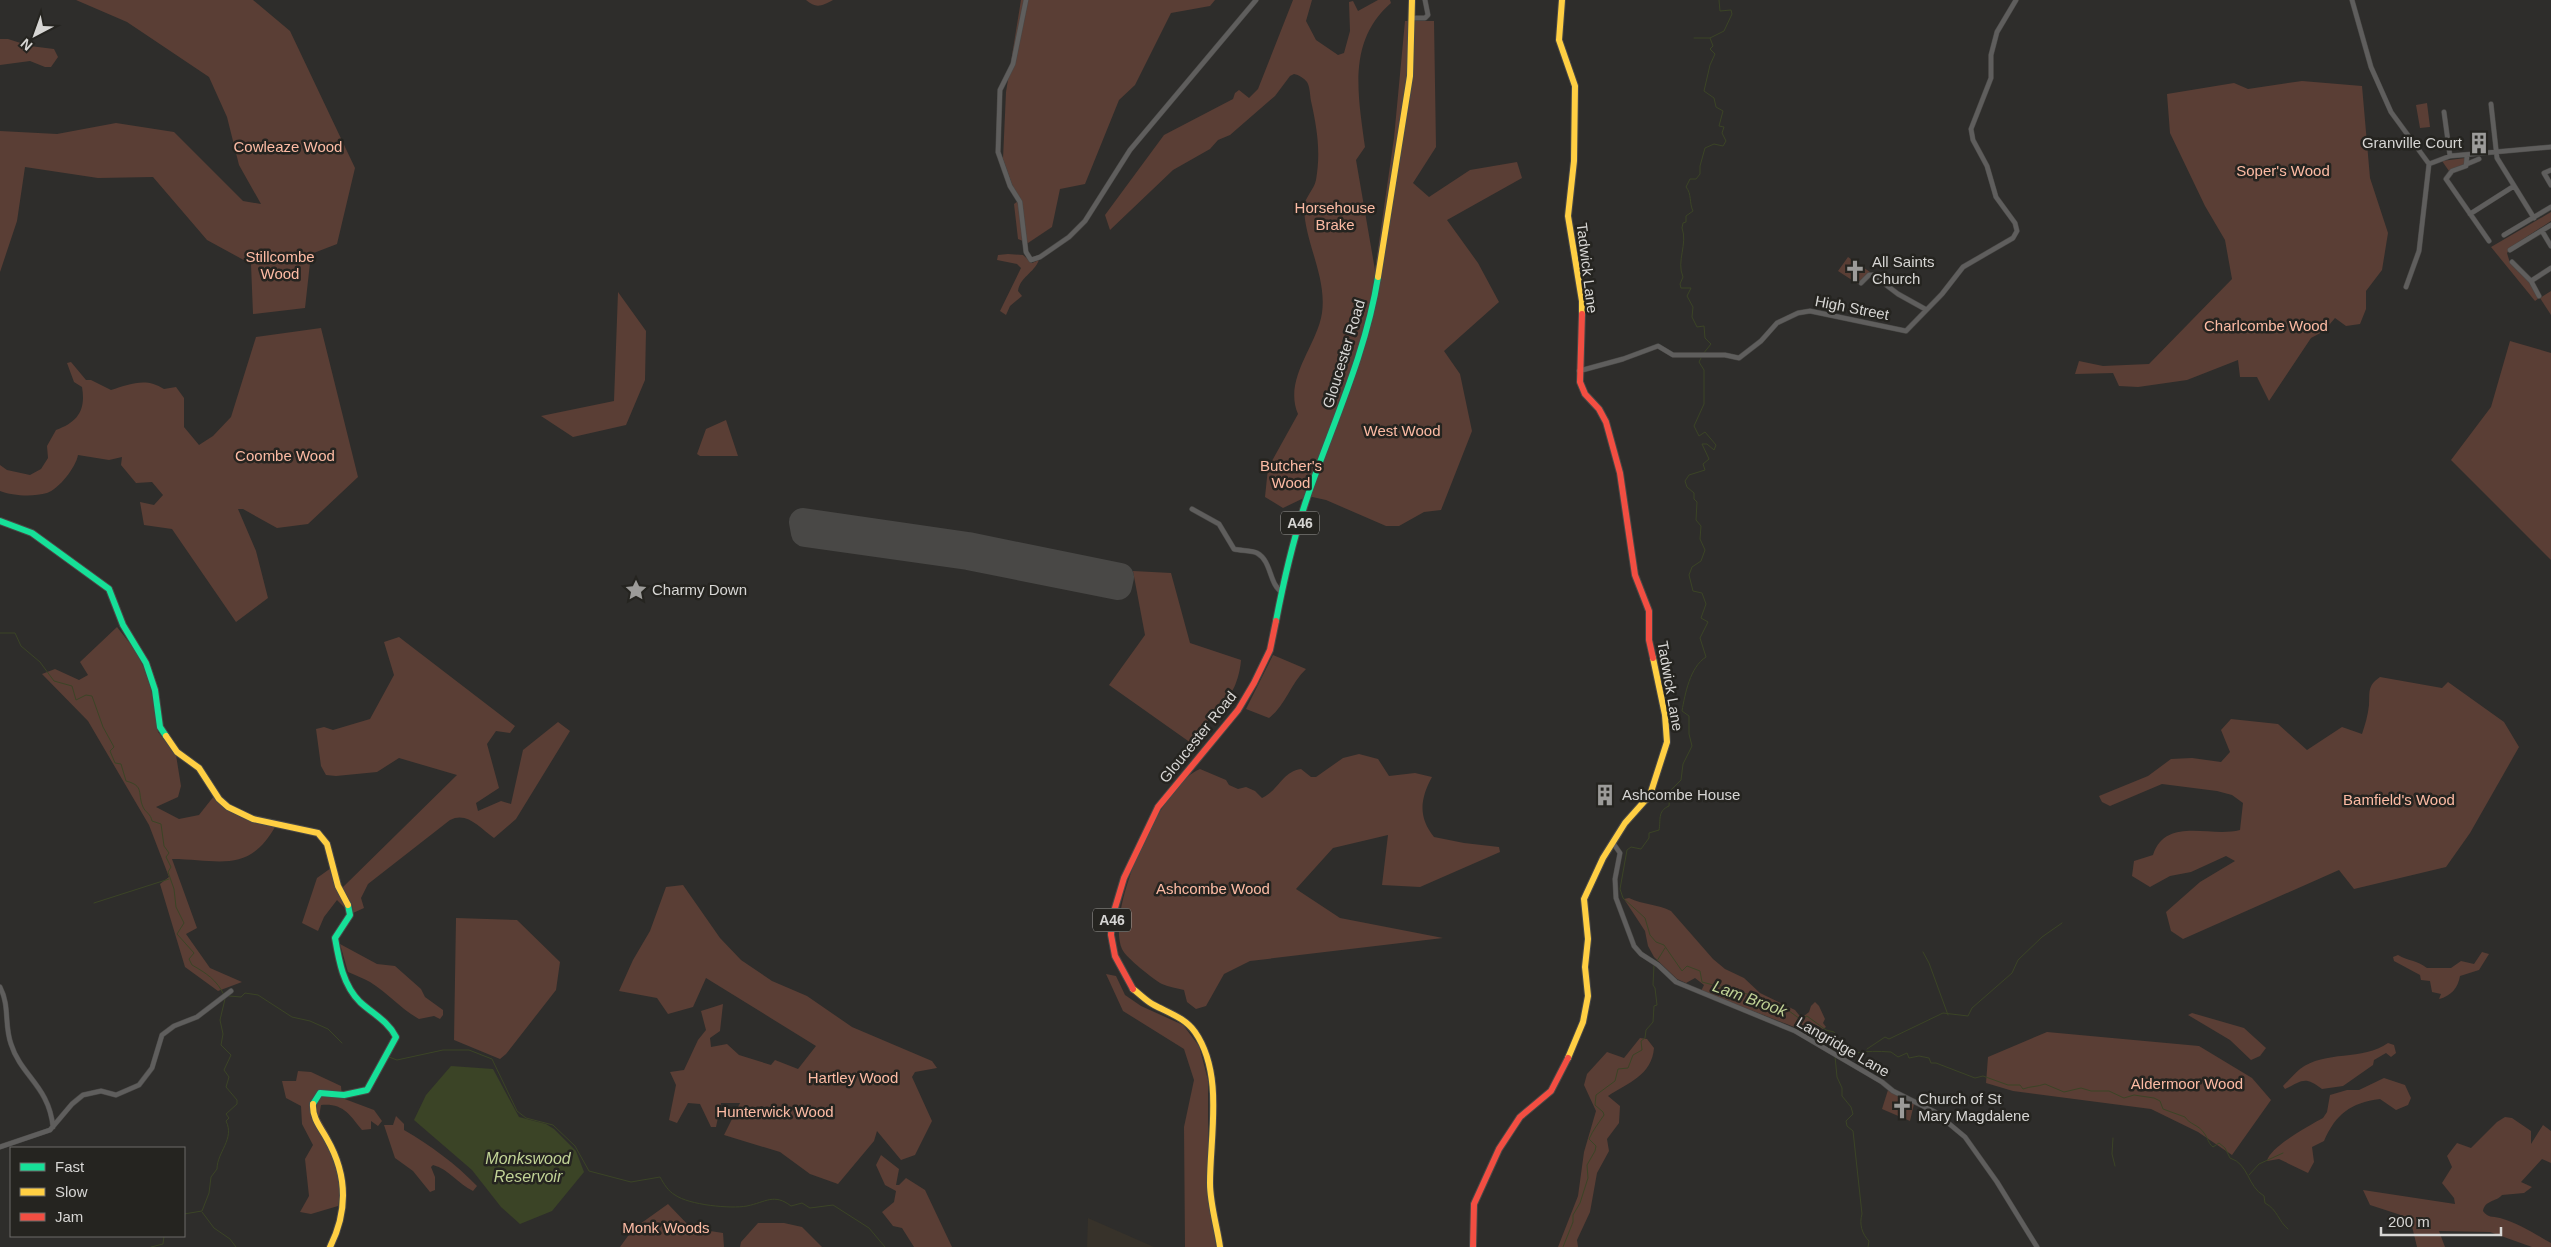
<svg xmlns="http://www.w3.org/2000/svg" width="2551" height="1247" viewBox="0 0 2551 1247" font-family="Helvetica,sans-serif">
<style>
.built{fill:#37322a}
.green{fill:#5a3e35}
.water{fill:#3b4426}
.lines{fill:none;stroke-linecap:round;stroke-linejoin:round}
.stream{stroke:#3b4426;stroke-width:1}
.runway{stroke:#494846;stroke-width:28}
.street-casing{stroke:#494846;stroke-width:5.5}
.fast-casing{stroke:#494846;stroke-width:8}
.slow-casing{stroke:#494846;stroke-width:8}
.jam-casing{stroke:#494846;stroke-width:8}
.street{stroke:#5f5e5d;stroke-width:4.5}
.fast{stroke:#16e098;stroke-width:6}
.slow{stroke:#ffcf43;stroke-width:6}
.jam{stroke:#f24e42;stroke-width:6}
.labels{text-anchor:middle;stroke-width:5;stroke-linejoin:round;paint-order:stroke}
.shield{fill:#252420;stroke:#a2a19e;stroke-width:1}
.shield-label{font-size:14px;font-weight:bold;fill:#d7d6d4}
.poi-label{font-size:15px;fill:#d7d6d4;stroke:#252420;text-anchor:start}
.park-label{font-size:15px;fill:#fdbba4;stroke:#252420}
.street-label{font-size:15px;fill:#d7d6d4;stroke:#252420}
.water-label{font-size:16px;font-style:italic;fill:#c1d396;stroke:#252420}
</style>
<rect width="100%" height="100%" fill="#2e2d2b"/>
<path class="built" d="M1088,1218L1154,1247H1087Z"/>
<path class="green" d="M76,0H253L290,31L355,168L337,244L311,254L305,308L253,314L251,264L207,240L153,177L98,178L25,167L17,221L0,272V131L57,134L116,123L174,132L243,201L261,204L239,165L227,117L209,77L127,22Z
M806,0H833C822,6 816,9 806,0Z
M1021,0H1215L1210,6L1171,13L1135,85L1119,100L1085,184L1060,189L1052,227L1028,243L1018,239L1014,204L1018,201L1003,159L1006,92Z
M1293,0H1312L1306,21L1316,40L1338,55L1344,53L1350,31L1349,2L1353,1L1358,11L1378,0H1390L1391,3C1347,41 1358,95 1365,147L1356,160L1375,270L1394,138L1405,21H1434L1436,147L1413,183L1429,197L1470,170L1517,162L1522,178L1447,220L1478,263L1499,302L1444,351L1460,374L1472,431L1441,510L1424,512L1399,526H1386L1326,500L1308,496L1283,508L1265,497L1268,468L1298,414C1283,379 1317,346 1322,313C1327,277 1305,243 1304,208C1304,198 1314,190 1316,180C1321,152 1317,128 1311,101C1310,95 1310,87 1307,82C1304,78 1299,75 1294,74L1290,76L1275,96L1230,135L1218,140L1210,149L1173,170L1110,230L1105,215L1164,135L1233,99L1235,93L1239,90L1249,98L1258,89Z
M0,39H8L30,46L54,49L58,57L51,67H45L30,61L0,65Z
M2302,81L2362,86L2370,178L2388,233L2382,270L2366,291V309L2360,324L2346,326L2335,318L2324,331L2311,338L2269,401L2257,377H2240L2238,360L2187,380L2138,387L2119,386L2113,373L2075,374L2079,361L2103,366L2149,364L2232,279L2225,240L2205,206L2170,133L2167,94L2234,83L2248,89Z
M2427,103L2430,127L2420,128L2416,105Z
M2465,158V164L2449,171L2442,161Z
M2551,212V221L2514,245L2507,253L2510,263L2530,283L2539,298L2535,301L2491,247Z
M1008,254L1023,255L1032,263L1039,260C1034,273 1020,277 1018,291L1022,296L1010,306L1006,315L1000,311L1021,268L1017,264L997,260L998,255Z
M1848,257L1870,272L1858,284L1838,271Z
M2551,291V315L2540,298Z
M618,292L646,331L645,380L626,425L573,437L541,416L614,401Z
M321,328L358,477L308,524L277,528L243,509H238L256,551L268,598L236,622L172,529L144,525L140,502L154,505L163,495L152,482L136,483L121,465L122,457L109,460L78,455C76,467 59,489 47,493C33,497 13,496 0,491V465L7,470L30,475L41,469L48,458L47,446L56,430C78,422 86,410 82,387L74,382L67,363L71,362L86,380H91L111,390C130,384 146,377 164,389L176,387L184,398V427L199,445L213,436L231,417L256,337Z
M2510,341L2551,353V560L2451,460L2491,407Z
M726,420L738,456H700L697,454L706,429Z
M1133,571L1171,573L1190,643L1241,660C1240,674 1234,696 1221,703L1191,743L1109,685L1145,635Z
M117,627L135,650L144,668L151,689L158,732L176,755L181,786L178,797L156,807L179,819L199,815L214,796C230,816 252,820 276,825C249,875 218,859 172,859L197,928L186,934L210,968L242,982L218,991L185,967L160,884L169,877L149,825L88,721L42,674L55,669L79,680L88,675L80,662Z
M399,637L515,726L510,733L496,731L487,744L499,788L476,803L478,811L501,801L511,804L523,750L558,722L570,731L516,819L494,838C480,828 467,811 450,820L368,884L361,898L364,908L353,913L352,904L341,889L457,775L399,758L377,772L336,776L326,775L321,766L316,729L324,727L333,730L370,719L394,675L384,642Z
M1273,655L1306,669C1291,683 1285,706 1269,718L1246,709Z
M2380,677L2442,688L2448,682L2504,722L2519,747L2470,833L2446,867L2354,889L2339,870L2183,939L2171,931L2166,912L2200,882L2235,861L2226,856L2191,872L2170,876L2150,887L2132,876L2134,861L2153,855C2166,816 2210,838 2240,830L2243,803L2232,795L2217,791L2162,784L2110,806L2102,802L2099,796L2148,776L2171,759L2192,758L2221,762L2230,752L2221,730L2231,719L2278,724L2307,750L2342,727L2362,734C2365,725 2368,715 2369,705C2370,692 2367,686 2380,677Z
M1359,754L1378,759L1389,776L1415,773L1432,777C1420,799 1418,817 1434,837L1464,843L1499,847L1500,852L1420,887L1382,885L1388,835L1333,848L1296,889L1340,918L1443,938L1250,961L1224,974L1206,1006L1196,1009L1187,1002L1184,990C1177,988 1169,987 1162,984C1153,979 1126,958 1122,949C1105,911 1161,784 1200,769L1226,780L1229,785L1238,789L1246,787L1255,791L1262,798C1279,790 1282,772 1301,769L1311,777H1316L1343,758Z
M331,868L348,906L346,909L337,900L324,917L318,931L302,923L317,878Z
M683,885L720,938L741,960L772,981L807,996L852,1027L932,1061L937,1068L915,1072L912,1077L932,1121L915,1155L901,1160L877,1131L874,1141L838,1184L810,1174L780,1152L724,1135L740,1103H721L716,1127H711L700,1104L688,1103L677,1123L669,1120L676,1085L670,1072L684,1070L698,1040L706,1030L701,1011L723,1004L720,1031L710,1038L711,1047L727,1044L739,1055L771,1065L775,1060L798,1069L816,1046L706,978L693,1007L668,1014L657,998L619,991L633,960L650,931L666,887Z
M1629,898C1643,905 1658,904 1671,911L1713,959L1725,969L1744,978L1760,993L1795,1010L1799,1015L1804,1016L1809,1012L1811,1006L1815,1002L1819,1006L1825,1019L1823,1023L1826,1027L1823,1029L1812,1023L1807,1026V1034L1797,1028L1701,991L1704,985L1695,978L1686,983L1677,979L1654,957L1648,946L1645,931L1624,899Z
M456,918L517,920L560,962L556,990L506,1054L500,1059L454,1040Z
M340,944L377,964L395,966L421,989L425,997L443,1010V1015L440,1019L434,1016L419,1019C401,1009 388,993 370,982C363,978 355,975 348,972Z
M2482,952L2489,954L2479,970L2460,976C2458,988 2451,996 2439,999L2441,994L2432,992L2430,981L2421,980L2420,975L2394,961L2393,957L2398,955C2408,961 2417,960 2427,968H2451L2461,961L2474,964Z
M1106,974L1116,976L1125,995L1141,1006L1183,1025L1199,1046L1208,1080V1181L1216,1247H1185L1184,1127L1194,1080L1184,1049L1123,1011Z
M2192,1013L2244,1028L2266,1048L2260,1056L2251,1060L2230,1040L2188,1015Z
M2047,1032L2199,1046L2252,1078L2271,1100L2232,1155L2198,1132L2151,1109L2013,1091L1986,1083L1988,1057Z
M1640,1038L1647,1039L1654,1048C1652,1075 1628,1083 1608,1096L1620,1106L1619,1123L1607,1139L1609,1151L1597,1173L1590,1212L1577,1240L1578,1247H1558L1578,1196L1584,1152L1596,1111L1584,1085L1587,1074L1607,1052L1624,1058Z
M2388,1043L2394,1045L2396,1053L2391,1057L2386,1053L2374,1060L2373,1065L2343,1086L2322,1089C2305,1076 2303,1080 2285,1089L2283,1086C2289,1080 2294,1074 2300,1069C2325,1050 2363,1061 2388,1043Z
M298,1071L311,1072L341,1086L342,1098L374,1110L382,1121L378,1126L371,1121V1129L362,1130C349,1114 343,1103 321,1105L319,1117L330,1136V1149L338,1166L342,1188L338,1206L311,1214L300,1212L309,1196L305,1159L313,1145L302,1124L301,1106L286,1098L282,1081H296Z
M2384,1078L2405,1085L2411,1098L2408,1105L2396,1110L2380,1099C2350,1103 2336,1114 2324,1141L2312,1147L2314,1162L2308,1173L2279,1159L2267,1161C2270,1147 2310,1125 2323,1118L2327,1112L2330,1095L2347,1090H2359Z
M1888,1090L1914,1104L1910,1121L1882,1109Z
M396,1116L404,1124V1130C430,1145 456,1164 477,1186L473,1191C458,1184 449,1169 433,1165L431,1167L435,1177V1190L430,1192L413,1171L395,1158L384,1125H393Z
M2505,1117L2512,1118L2531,1131V1144L2543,1125L2551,1131V1163L2542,1159L2521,1182L2532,1187L2524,1193L2502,1195C2496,1202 2485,1200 2483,1211C2488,1218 2492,1216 2500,1218C2518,1223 2535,1234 2551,1243V1247H2532L2490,1232L2439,1231L2445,1247H2417L2410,1218L2370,1205L2363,1190L2455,1204L2454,1198L2442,1183L2452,1167L2447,1156L2457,1143L2471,1148L2497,1122Z
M881,1155L899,1169L896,1185H899L906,1178L925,1190L952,1247H914L902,1228L893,1226L882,1212L894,1202L896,1191L885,1185L876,1165Z
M668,1204L691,1228L723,1233L724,1247H620L633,1229Z
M758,1223H784L802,1227L822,1247H740L741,1242Z"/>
<path class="water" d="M451,1066L493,1069L519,1117L546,1124L554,1129L576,1151L584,1172L552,1211L520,1224L501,1207L472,1170L414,1120L426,1095Z"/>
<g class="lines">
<path class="stream" d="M1694,38H1710
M1703,354L1711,344L1705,338L1704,326L1697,327L1692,317L1693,307L1687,296L1691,288H1681L1680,284L1683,277C1676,261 1688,244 1682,228L1683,223L1686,222V216L1693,211C1689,203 1692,194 1686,187L1690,179H1696L1700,174V166L1705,148L1714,144L1723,146L1726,141L1722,133L1724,127L1719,126L1723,111L1716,107L1714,98L1704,91L1710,65L1715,54L1710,49L1713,46L1710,38L1724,31L1732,14L1731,10L1720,11L1719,0
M1701,358L1699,362L1704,370V404L1694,426L1699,436L1705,432L1716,445L1714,450L1707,444H1702L1709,459L1703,464L1705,470L1689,475L1685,481L1687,487L1694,493V499L1697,502L1696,520L1701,526L1700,539L1705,550L1701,561L1692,567L1689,575L1693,591L1702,593L1706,604L1701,618L1708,622L1700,638L1706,657C1690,667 1685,694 1682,711L1689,716V734L1692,746L1683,764L1681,780L1670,791L1669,806C1657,811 1661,821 1659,830L1649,833V838L1641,849L1631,847L1627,850L1620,889L1623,898L1645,918L1650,935L1656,942L1664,945L1682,971L1687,966L1700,971L1702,982L1751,995L1755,1002C1765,999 1770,1002 1778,1010L1785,1008L1800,1019L1807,1016L1826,1030L1834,1032L1841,1043L1855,1053C1867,1051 1878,1051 1891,1052L1898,1057L1907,1053L1909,1058L1919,1056L1929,1058L1931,1063H1936L1975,1078L1983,1076L2008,1085H2020L2023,1089C2031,1086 2037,1087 2045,1084L2064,1092L2081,1088L2091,1091H2109L2124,1098L2134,1095L2154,1098L2160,1101L2163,1109L2185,1117C2189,1124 2199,1125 2204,1133C2208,1138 2208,1143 2213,1147L2219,1143L2225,1148L2230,1158C2249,1164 2247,1186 2264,1196L2265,1203C2278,1210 2278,1221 2288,1229
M0,633H15L21,646L40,662L54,681L72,686L76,700L86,695L92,696L103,727L114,747L110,751L115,763L121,764L126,781C145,786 137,793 143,807C145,812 151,814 152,821L161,824L164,846L169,853L166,857L171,867L168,872L174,889L176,907L184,923L177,934L194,953L189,959L192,965C206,973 217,980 224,995
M94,903L169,879
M1923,952L1929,963L1948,1015
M1657,961L1665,948
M229,996L241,997L245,993L258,995L292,1017L310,1021L328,1029L342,1043
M1829,1032L1833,1050
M1867,1049L1885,1037L1889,1039L1943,1013L1968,1016L1972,1008L2012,973L2018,960L2042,937L2062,923
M1835,1056L1837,1077L1842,1088V1096L1851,1107L1853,1114L1846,1121L1847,1126L1853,1131L1862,1214C1859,1224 1862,1234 1869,1241L1868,1247
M389,1057L397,1060L443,1050H469L492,1059L517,1111L526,1118L553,1125L575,1146L589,1171L631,1182L660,1177C664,1184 668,1191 675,1195C689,1205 731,1209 747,1206C766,1202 774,1193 791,1206L802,1203L810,1208L833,1205L869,1228L885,1247
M2113,1138L2112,1154L2115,1166
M2249,1175L2259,1164L2283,1153
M202,1212L214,1228L230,1239L236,1247
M184,1214L202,1211L209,1193L211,1177L217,1169C217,1152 235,1139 226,1121L229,1118L226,1114L237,1104V1100L226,1087L229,1077L224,1070L231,1055L221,1045L223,1034L220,1020L225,999
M151,1247L163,1244L164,1236
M1563,1247L1573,1222V1215L1580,1203L1588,1178L1587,1165L1595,1151L1596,1146L1589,1139C1593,1130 1598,1124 1604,1115L1603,1112L1595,1105L1596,1095L1615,1081L1618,1069L1628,1068L1633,1055L1642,1050L1641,1041L1645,1038L1646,1030L1653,1022L1654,1006L1657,1005L1655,988L1653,985L1654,965"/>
<path class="runway" d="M803,522L968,546L1120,577L1118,586L968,556L805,533Z"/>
<g class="street-casing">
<path id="street" d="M1026,0L1013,64L1000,90L998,152L1010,186L1020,202L1026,252L1031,260L1040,257L1069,237L1085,221L1130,150L1256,0
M2352,0L2371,67L2391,112L2429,164
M1412,18H1425L1428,15L1425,0
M2491,104L2497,158L2534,218
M2444,112L2450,156
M2467,156L2466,166L2452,171L2446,179L2489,241
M2429,164L2450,156L2551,147
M2467,164L2479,159
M2551,170L2544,173L2551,185
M2470,214L2514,186
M2542,231L2551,246
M2504,235L2551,207
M2510,250L2551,225
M2512,262L2531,281L2539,296
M2531,281L2551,268
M1861,283L1869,275H1873L1898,294L1925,309
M2406,287L2419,251L2429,164
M1579,371L1623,359L1658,346L1673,355H1725L1739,358L1761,341L1777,323L1798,313L1810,311L1906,331L1942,294L1963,267L2013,238L2017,231L2015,223L1996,197L1987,166L1973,140L1971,129L1991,78V55L1997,32L2016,0
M1192,509L1219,524L1234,549C1241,551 1251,550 1257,553C1272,561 1269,585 1282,592
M1613,843L1620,853L1615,879L1616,898L1634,946L1641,954L1658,965L1676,982L1795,1031L1882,1082L1893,1091L1935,1112L1965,1137L1997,1182L2037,1247
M0,987C10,1006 4,1025 11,1044C21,1076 49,1086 53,1127
M0,1147L50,1130L72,1104L83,1095L101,1091L116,1095L139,1085L152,1068L162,1035L174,1026L197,1017L231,991"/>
</g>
<g class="fast-casing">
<path id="fast" d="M0,521L32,533L109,589L123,625L146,663L155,690L160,727L166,736
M1276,621C1284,579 1294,536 1308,495C1333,423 1366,353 1378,277
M313,1104L320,1093L344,1095L367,1090L396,1037C388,1021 373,1014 360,1002C343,985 339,961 335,938L350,915L348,905"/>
</g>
<g class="slow-casing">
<path id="slow" d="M1562,0L1559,40L1575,86L1574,161L1568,216L1582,301V314
M1378,277L1410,76L1412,0
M166,736L177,752L199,768L219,799L228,807L253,819L318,833L327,844L338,886L348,905
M1133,989C1140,994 1146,1001 1154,1005C1169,1013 1185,1018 1195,1032C1224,1074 1210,1135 1210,1183C1210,1204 1217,1226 1220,1247
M1568,1058L1583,1022L1588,996L1585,967L1588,939L1584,899L1603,858L1625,823L1650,795L1667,742L1665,715L1653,658
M313,1104C312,1118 321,1128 327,1139C347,1174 348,1211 330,1247"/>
</g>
<g class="jam-casing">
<path id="jam" d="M1582,314L1580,382L1585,394L1599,409L1606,422L1620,473L1635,575L1649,611V640L1653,658
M1133,989L1115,956L1111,935L1112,918L1124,878L1158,807L1238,710L1254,683L1270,650L1276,621
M1473,1247L1474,1204L1499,1149L1520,1117L1551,1091L1568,1058"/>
</g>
<use href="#street" class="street"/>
<use href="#fast" class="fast"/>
<use href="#slow" class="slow"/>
<use href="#jam" class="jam"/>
</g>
<defs>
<g id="building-bare" transform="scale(1.725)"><path d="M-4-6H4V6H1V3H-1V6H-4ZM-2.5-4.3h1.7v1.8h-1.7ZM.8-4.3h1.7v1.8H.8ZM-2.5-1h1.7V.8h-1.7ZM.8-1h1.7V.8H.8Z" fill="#9c9b99" stroke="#252420" stroke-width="2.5" paint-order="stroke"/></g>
<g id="church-bare" transform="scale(1.725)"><path d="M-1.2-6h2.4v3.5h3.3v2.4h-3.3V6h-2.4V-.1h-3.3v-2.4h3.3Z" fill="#9c9b99" stroke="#252420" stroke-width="2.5" paint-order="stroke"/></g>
<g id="sight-bare" transform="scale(1.725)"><path d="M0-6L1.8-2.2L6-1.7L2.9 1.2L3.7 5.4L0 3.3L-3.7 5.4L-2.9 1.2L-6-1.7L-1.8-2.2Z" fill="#9c9b99" stroke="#252420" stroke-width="2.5" paint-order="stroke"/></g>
</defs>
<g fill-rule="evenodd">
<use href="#building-bare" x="2479" y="143"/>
<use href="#church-bare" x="1855" y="271"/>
<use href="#sight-bare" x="636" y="590"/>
<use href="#building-bare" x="1605" y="795"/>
<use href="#church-bare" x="1902" y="1108"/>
</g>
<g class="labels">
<g class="shield">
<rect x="1281" y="511.5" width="38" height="23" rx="4"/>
<rect x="1093" y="908.5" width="38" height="23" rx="4"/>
</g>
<g class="shield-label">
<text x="1300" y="528">A46</text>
<text x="1112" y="925">A46</text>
</g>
<g class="poi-label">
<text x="2462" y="148" text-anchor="end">Granville Court</text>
<text x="1872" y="267">All Saints<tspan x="1872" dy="17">Church</tspan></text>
<text x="652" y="595">Charmy Down</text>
<text x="1622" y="800">Ashcombe House</text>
<text x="1918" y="1104">Church of St<tspan x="1918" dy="17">Mary Magdalene</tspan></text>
</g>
<g class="park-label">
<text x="288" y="152">Cowleaze Wood</text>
<text x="2283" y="176">Soper's Wood</text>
<text x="1335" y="213">Horsehouse<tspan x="1335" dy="17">Brake</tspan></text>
<text x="280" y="262">Stillcombe<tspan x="280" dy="17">Wood</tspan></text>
<text x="2266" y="331">Charlcombe Wood</text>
<text x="1402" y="436">West Wood</text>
<text x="285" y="461">Coombe Wood</text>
<text x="1291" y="471">Butcher's<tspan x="1291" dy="17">Wood</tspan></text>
<text x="2399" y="805">Bamfield's Wood</text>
<text x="1213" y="894">Ashcombe Wood</text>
<text x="853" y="1083">Hartley Wood</text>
<text x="2187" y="1089">Aldermoor Wood</text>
<text x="775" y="1117">Hunterwick Wood</text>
<text x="666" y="1233">Monk Woods</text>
</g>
<g class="street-label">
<text transform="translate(1587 268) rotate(83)" y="5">Tadwick Lane</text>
<text transform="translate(1852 308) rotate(11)" y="5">High Street</text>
<text transform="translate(1344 354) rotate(-73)" y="5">Gloucester Road</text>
<text transform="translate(1670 686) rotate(80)" y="5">Tadwick Lane</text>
<text transform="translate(1198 737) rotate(-51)" y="5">Gloucester Road</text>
<text transform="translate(1843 1047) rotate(30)" y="5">Langridge Lane</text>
</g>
<g class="water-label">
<text transform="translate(1750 998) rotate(20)" y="6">Lam Brook</text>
<text x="528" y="1164">Monkswood<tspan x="528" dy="18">Reservoir</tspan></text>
</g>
</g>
<rect x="10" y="1147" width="175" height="90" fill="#252420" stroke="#6c6b68"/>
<rect x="20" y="1163" width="25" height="8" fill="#16e098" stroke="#6c6b68"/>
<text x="55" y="1172" font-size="15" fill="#d7d6d4">Fast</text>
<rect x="20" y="1188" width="25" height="8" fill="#ffcf43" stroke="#6c6b68"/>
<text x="55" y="1197" font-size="15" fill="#d7d6d4">Slow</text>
<rect x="20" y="1213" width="25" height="8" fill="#f24e42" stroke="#6c6b68"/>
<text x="55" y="1222" font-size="15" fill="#d7d6d4">Jam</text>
<g transform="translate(35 35) rotate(221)" stroke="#252420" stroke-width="4" paint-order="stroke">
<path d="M0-4L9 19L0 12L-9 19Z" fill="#d7d6d4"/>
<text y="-8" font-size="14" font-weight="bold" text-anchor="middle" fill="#d7d6d4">N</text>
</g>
<path d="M2381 1227v8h120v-8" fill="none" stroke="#d7d6d4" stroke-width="2.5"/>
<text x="2388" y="1227" font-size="15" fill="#d7d6d4" stroke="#252420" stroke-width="4" paint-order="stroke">200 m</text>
</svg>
